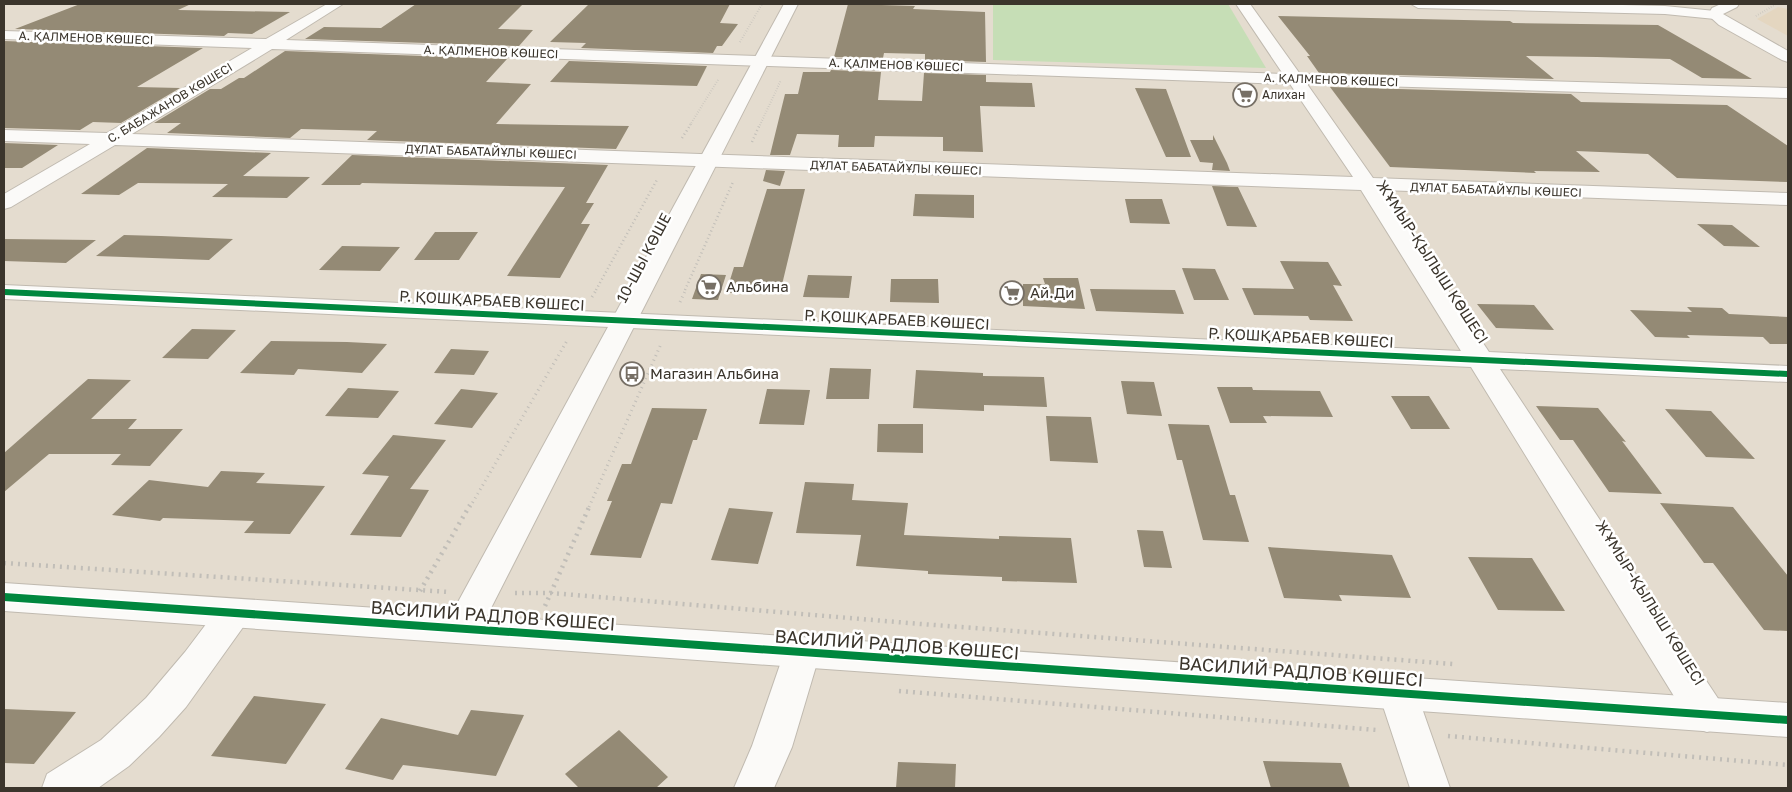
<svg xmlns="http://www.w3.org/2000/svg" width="1792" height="792" viewBox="0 0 1792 792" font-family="'Golos Text',sans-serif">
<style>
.built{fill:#e4d6c0}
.green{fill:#c6deb6}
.building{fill:#948a75}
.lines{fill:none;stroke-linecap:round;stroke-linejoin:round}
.minor-casing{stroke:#c0bab0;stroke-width:2}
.tertiary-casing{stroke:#c0bab0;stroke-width:2}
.path-far3{stroke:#c1beb8;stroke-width:2;stroke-dasharray:0.5 2;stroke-linecap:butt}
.path-far2{stroke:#c1beb8;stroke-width:2.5;stroke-dasharray:1 3;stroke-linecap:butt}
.path-far1{stroke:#c1beb8;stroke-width:3;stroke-dasharray:1 4;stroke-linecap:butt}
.path{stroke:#c1beb8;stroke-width:4.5;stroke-dasharray:2 5;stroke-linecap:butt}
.minor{fill:#fbfaf8;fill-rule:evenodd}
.tertiary{fill:#fbfaf8;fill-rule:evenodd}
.cycleway-far1-casing{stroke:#fff;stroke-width:9}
.cycleway-casing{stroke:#fff;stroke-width:11}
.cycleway-far1{stroke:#00873e;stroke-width:6}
.cycleway{stroke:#00873e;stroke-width:8}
.labels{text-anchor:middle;stroke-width:5;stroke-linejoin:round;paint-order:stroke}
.far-street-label{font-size:12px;fill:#3b352c;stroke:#fff}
.far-poi-label{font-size:12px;fill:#3b352c;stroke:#fff;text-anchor:start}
.street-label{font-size:15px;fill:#3b352c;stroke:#fff}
.poi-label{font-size:15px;fill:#3b352c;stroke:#fff;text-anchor:start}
.near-street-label{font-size:18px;fill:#3b352c;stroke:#fff}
</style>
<rect width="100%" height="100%" fill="#e4dccf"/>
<path class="built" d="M1778,7L1788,9V36L1757,19Z"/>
<path class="green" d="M993,4H1228L1266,68L993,60Z"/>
<path class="building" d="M80,4H191L178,10L290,12L252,34L228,33L224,36L15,29Z
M416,4H523L498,29L533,30L519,46L305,39L324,27L381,28Z
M589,4H730L720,23L738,24L722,46H717L713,53L581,48L586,43L550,42Z
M848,4L915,6L913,9L985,12L986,62L925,60V54L884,53L883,58L834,57Z
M1278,16L1510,21L1513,23L1658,25L1752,79L1702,78L1670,59L1597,57L1526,56L1554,79L1319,73L1307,56H1310Z
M4,41L203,48L137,87L180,88L121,123L93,122L80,130L4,128Z
M285,51L507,59L486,82L531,84L496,124L629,126L616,149L367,140L377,131L301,129L290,138L167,133L181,123H154L210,89H221L239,78H244Z
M569,61L707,66L697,86L550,82Z
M831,70L881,72L878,100L922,101L924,73L986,75V82L1032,83L1035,107L980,106L983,152L943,151V137L875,136L874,147H838L839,135L797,134L790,155H770L785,94H798L803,72H830Z
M1330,87L1571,94L1581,102L1727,105L1788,146V182L1677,178L1648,154L1576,151L1600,172L1534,171L1536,173L1390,167Z
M1135,88L1166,89L1191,157H1166Z
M1213,135L1227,163L1230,171L1212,170L1213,163L1200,162L1190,140H1213Z
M4,143L58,145L22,168H4Z
M147,148L271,153L243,176L310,177L287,198L212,197L228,184L138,183L119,195L81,194Z
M352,155L608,165L586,203H594L581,224H590L560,278L507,276L565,187L362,183L360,185H321Z
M766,170L785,171L780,186L763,181Z
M1212,186L1238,187L1257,227L1227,226Z
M767,189H805L780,293H726L734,267H743Z
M915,194L974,195V218L913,216Z
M1125,199H1162L1170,224L1130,223Z
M1697,224L1732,225L1760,247L1724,246Z
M435,232H478L459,260H414Z
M124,235L161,236L233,239L209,260L96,256Z
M4,239L96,240L66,263L4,261Z
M342,246L400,247L380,271L319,270Z
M1280,261L1328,262L1342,286L1333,285L1353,321L1310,320L1308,316L1254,315L1242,288L1294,289Z
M1182,268L1215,269L1229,300H1194Z
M701,274L726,275L718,300L692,299Z
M808,275L852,276L849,298L803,297Z
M1043,278H1078L1085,309L1023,306V284H1045Z
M891,279H938L939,303L890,302Z
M1090,289L1175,290L1184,314L1096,311Z
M1477,304L1534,305L1554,330L1496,328Z
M1687,307L1722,308L1729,314L1788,317V344H1770L1763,337L1687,335L1690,338L1655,337L1630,310L1692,312Z
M192,329L236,330L208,359L162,358Z
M271,341L347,342L387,344L362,373L298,369L294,375L240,373Z
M451,349L489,351L474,375L434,373Z
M830,368L871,369L869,399H826Z
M916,370L983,373V376L1044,377L1047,407L984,405V411L913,408Z
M88,379L131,380L91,419H137L128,429H183L150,466L111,465L121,454H49L4,492V453Z
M1121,381L1154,382L1162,416L1127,414Z
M1217,387H1252L1253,390L1320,391L1333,417L1263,416L1267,423H1230Z
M348,388L399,391L378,418L325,416Z
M461,389L498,393L472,428L434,424Z
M767,389L810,390L804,425L759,424Z
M1391,396H1429L1450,429H1411Z
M1536,406L1598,408L1626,442L1622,441L1662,494L1609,492L1573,440H1560Z
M652,408L707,409L697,440H693L672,504L661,503L641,558L590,555L612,501H607L622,464H631Z
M1665,409L1711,411L1755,459L1706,457Z
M1046,416L1091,417L1098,463L1050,461Z
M878,424H923V453L877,452Z
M1168,424L1209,425L1230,495H1235L1249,542L1203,540L1182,460H1177Z
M393,435L446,440L410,489L429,490L401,537L350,535L389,476L362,474Z
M221,471L265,473L256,483L325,486L290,534L244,533L254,521L163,518L160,521L112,515L149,480L208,487Z
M805,482L854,484L852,500L908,503L904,535L999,539V536L1071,538L1077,583L1002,581V577L928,574V571L856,566L861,535L796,533Z
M1660,503L1733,507L1788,576V631L1764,630L1713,563H1704Z
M729,508L773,512L758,564L711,560Z
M1137,530L1163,531L1172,568L1144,567Z
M1268,547L1392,555L1411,598L1339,595L1342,601L1284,598Z
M1468,557L1532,558L1565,611L1498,610Z
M254,696L326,704L286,764L211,756Z
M4,709L76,712L34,764L4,763Z
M471,710L524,715L496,776L403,765L393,780L345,769L381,718L458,735Z
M619,730L668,777L656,788H579L565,774Z
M1263,761L1341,763L1350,788H1271Z
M898,762L956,764L955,788H896Z"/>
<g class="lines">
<g class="minor-casing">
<path id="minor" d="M327,4H343L286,40L1283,74L1236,4H1250L1300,74L1788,88V98L1307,84L1373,178L1788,193V205L1382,190L1489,352L1788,366V382L1500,369L1721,703L1726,715L1721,727L1707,732L1693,727L1471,367L4,299V285L1461,351L1361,190L115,145L11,207L4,209V194L90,144L4,141V130L107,133L252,48L4,39V31L266,39ZM272,49L1290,84L1353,177L132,134Z
M1411,4H1580L1665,6L1715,11L1720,12L1722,15L1720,18L1715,19L1665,14L1418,8Z
M234,599L246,603L252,613L246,623L186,707L159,737L129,766L98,788H42L47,774L101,740L146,698L185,652L222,603Z
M802,638L815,642L820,653L792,747L774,788H734L752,746L784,653L789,642Z
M1398,678L1411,682L1417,694L1450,788H1410L1379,694L1385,682Z"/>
</g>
<g class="tertiary-casing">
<path id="tertiary" d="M784,4H798L487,616L1788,703V737L4,611V583L452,613Z
M1721,4H1739L1737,7L1723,14L1788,51V62L1782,60L1719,25L1708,15L1712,8Z"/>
</g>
<path class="path-far3" d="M1756,16L1776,4
M740,42L762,4
M690,125L718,80
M760,125L781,80"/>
<path class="path-far2" d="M682,138L691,124
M752,142L760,124
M596,290L658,178
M685,290L733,182"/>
<path class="path-far1" d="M592,297L597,289
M680,302L686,289
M470,507L568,339
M589,507L661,344"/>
<path class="path" d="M4,563L449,592
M420,591L470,505
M515,593H551L921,624L1453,664
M545,606L590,505
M899,691L1377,730
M1448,736L1788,765"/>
<use href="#minor" class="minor"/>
<use href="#tertiary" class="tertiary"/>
<g class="cycleway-far1-casing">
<path id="cycleway-far1" d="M4,292L1788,374"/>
</g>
<g class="cycleway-casing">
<path id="cycleway" d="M4,597L1788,720"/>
</g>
<use href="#cycleway-far1" class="cycleway-far1"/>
<use href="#cycleway" class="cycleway"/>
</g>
<defs>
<g id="supermarket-ring" transform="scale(1.25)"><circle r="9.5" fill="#fff" stroke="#766f65" stroke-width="1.5"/><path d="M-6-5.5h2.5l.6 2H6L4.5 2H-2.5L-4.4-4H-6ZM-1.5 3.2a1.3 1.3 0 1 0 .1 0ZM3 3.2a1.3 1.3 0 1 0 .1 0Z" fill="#766f65"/></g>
<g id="bus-ring" transform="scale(1.25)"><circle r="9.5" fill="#fff" stroke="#766f65" stroke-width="1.5"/><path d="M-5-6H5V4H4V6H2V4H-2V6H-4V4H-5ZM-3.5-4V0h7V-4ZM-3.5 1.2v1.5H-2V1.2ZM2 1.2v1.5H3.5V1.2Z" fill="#766f65"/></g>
</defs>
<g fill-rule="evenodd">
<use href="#supermarket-ring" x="1245" y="95"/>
<use href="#supermarket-ring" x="709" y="287"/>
<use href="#supermarket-ring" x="1012" y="293"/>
<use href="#bus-ring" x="632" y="374"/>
</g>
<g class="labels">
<g class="far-street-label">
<text transform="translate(86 38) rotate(2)" y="4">А. ҚАЛМЕНОВ КӨШЕСІ</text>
<text transform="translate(491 52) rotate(2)" y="4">А. ҚАЛМЕНОВ КӨШЕСІ</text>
<text transform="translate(896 65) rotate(2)" y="4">А. ҚАЛМЕНОВ КӨШЕСІ</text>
<text transform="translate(1331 80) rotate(2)" y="4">А. ҚАЛМЕНОВ КӨШЕСІ</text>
<text transform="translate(170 103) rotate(-31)" y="4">С. БАБАЖАНОВ КӨШЕСІ</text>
<text transform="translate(491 152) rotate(2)" y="4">ДҰЛАТ БАБАТАЙҰЛЫ КӨШЕСІ</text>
<text transform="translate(896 168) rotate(2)" y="4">ДҰЛАТ БАБАТАЙҰЛЫ КӨШЕСІ</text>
<text transform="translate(1496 190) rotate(2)" y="4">ДҰЛАТ БАБАТАЙҰЛЫ КӨШЕСІ</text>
</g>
<g class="far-poi-label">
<text x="1262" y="99">Алихан</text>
</g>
<g class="street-label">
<text transform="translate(644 258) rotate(-62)" y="5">10-ШЫ КӨШЕ</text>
<text transform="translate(1432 262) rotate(57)" y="5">ЖҰМЫР-ҚЫЛЫШ КӨШЕСІ</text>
<text transform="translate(492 301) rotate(3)" y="5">Р. ҚОШҚАРБАЕВ КӨШЕСІ</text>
<text transform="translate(897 320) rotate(3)" y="5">Р. ҚОШҚАРБАЕВ КӨШЕСІ</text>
<text transform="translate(1301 338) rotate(3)" y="5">Р. ҚОШҚАРБАЕВ КӨШЕСІ</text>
<text transform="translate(1650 603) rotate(58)" y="5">ЖҰМЫР-ҚЫЛЫШ КӨШЕСІ</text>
</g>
<g class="poi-label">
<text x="726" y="292">Альбина</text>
<text x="1030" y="298">Ай.Ди</text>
<text x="650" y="379">Магазин Альбина</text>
</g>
<g class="near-street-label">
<text transform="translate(493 616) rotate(4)" y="6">ВАСИЛИЙ РАДЛОВ КӨШЕСІ</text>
<text transform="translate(897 645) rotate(4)" y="6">ВАСИЛИЙ РАДЛОВ КӨШЕСІ</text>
<text transform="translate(1301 672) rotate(4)" y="6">ВАСИЛИЙ РАДЛОВ КӨШЕСІ</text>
</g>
</g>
<rect width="1792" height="792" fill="none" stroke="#3b352c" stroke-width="10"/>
</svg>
